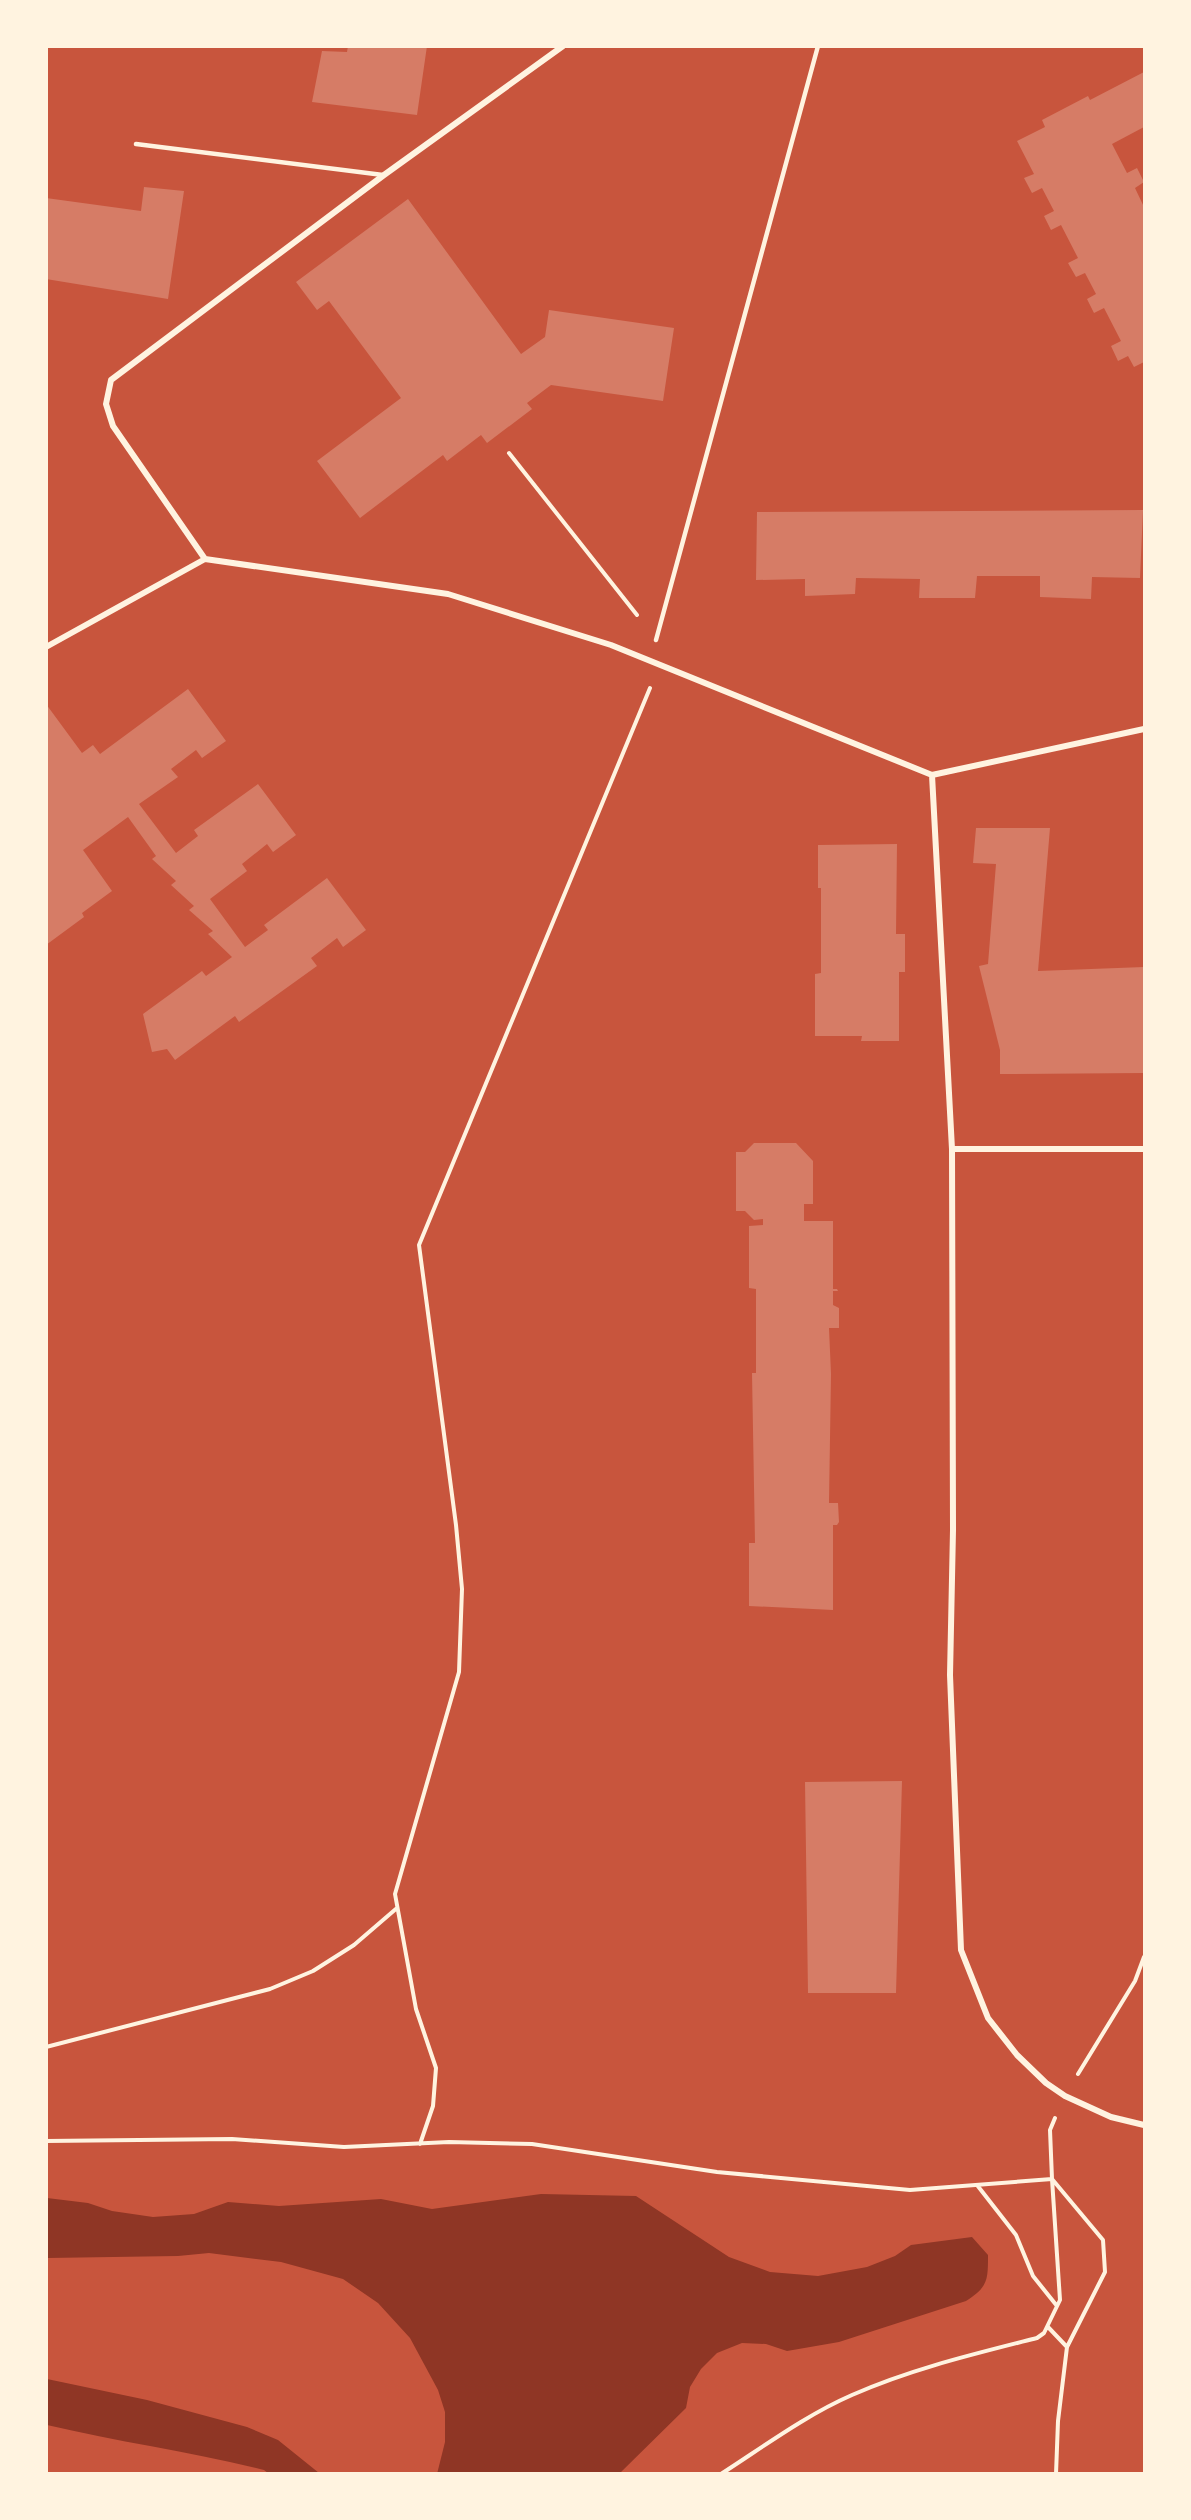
<svg xmlns="http://www.w3.org/2000/svg" width="1191" height="2520" viewBox="0 0 1191 2520" font-family="'Source Serif 4',serif">
<style>
.water{fill:#8f3625}
.building{fill:#d67c66}
.lines{fill:none;stroke-linecap:round;stroke-linejoin:round}
.path{stroke:#fff3e0;stroke-width:4}
.service{stroke:#fff3e0;stroke-width:4.5}
.minor{stroke:#fff3e0;stroke-width:6}
</style>
<rect width="100%" height="100%" fill="#c8553d"/>
<path class="water" d="M541,2194L636,2196L729,2257L770,2272L818,2276L867,2267L895,2256L911,2245L972,2237L988,2255C988,2280 988,2287 966,2301L839,2342L787,2351L766,2344L742,2343L717,2353L701,2369L690,2387L686,2408L620,2473L437,2474L445,2442V2412L438,2390L410,2338L378,2303L343,2279L281,2262L209,2253L178,2256L47,2258V2198L88,2203L112,2211L153,2217L194,2214L228,2202L279,2206L381,2199L432,2209Z
M47,2379L147,2400L247,2427L278,2440L319,2473H268L264,2470C192,2452 119,2442 47,2425Z"/>
<path class="building" d="M348,46H427L417,115L312,102L322,51L347,52Z
M1144,72V127L1112,144L1127,173L1137,168L1144,182L1135,188L1144,207V362L1134,367L1128,356L1118,361L1111,346L1121,341L1104,308L1094,313L1087,299L1096,294L1085,273L1076,277L1068,263L1078,258L1061,225L1051,230L1044,216L1054,211L1042,188L1032,193L1024,178L1034,174L1017,141L1045,127L1042,120L1088,96L1090,100Z
M144,187L184,191L168,299L46,279V198L141,211Z
M408,199L521,354L545,337L549,310L674,328L663,401L551,385L527,403L532,409L487,443L481,435L447,461L443,455L360,518L317,461L401,398L329,301L317,310L296,282Z
M1143,510L1140,578L1092,577L1091,599L1040,597V576H977L975,598H919L920,579L856,578L855,594L805,596V579L756,580L757,512Z
M188,689L226,741L202,758L196,750L171,769L178,777L139,804L176,853L198,836L194,830L258,784L296,835L273,852L267,844L242,864L247,871L210,899L245,947L268,930L264,925L327,878L366,930L343,947L337,938L311,958L317,966L239,1022L235,1016L175,1060L167,1049L152,1052L143,1014L202,971L206,976L232,957L208,934L213,931L189,910L194,906L171,885L176,881L152,859L156,856L128,817L83,850L112,891L82,913L84,917L46,945V704L82,753L93,745L100,754Z
M976,828H1050L1038,971L1144,967V1073L1000,1074V1050L979,966L988,964L996,864L973,863Z
M897,844L896,934H905V972H899V1041H861L862,1036H815V974L821,973V888H818V845Z
M754,1143H796L813,1161V1204H804V1221H833V1289H837L838,1291H833V1305L839,1308V1328H829L831,1374L829,1503H838L839,1522L837,1525H833V1610L749,1606V1543H755L752,1373H756V1289L749,1288V1226L763,1225V1219L754,1220L745,1211H736V1152H745Z
M902,1781L896,1993H808L805,1782Z"/>
<g class="lines">
<path class="path" d="M509,453L637,615
M46,2047L270,1989L313,1971L354,1945L397,1908
M1078,2074L1135,1981L1144,1957
M1055,2118L1050,2130L1052,2179L1103,2240L1105,2272L1067,2347
M46,2141L232,2139L344,2147L449,2142L532,2144L717,2172L910,2190L1052,2179L1060,2300L1044,2333L1037,2338C974,2354 911,2369 852,2395C806,2415 763,2447 721,2474
M420,2144L433,2106L436,2068L416,2009L395,1894L459,1672L462,1589L456,1525L419,1245L650,688
M977,2185L1016,2235L1033,2276L1057,2306
M1048,2327L1067,2347L1058,2421L1056,2474"/>
<path class="service" d="M136,144L383,175
M656,640L818,46"/>
<path class="minor" d="M205,559L113,426L106,404L111,380L384,175L563,46
M46,647L205,559L448,594L611,645L932,775L952,1149L953,1530L950,1675L961,1950L988,2018L1017,2055L1046,2083L1065,2096L1111,2117L1144,2125
M932,775L1144,729
M952,1149H1144"/>
</g>
<rect width="1191" height="2520" fill="none" stroke="#fff3e0" stroke-width="96"/>
</svg>
